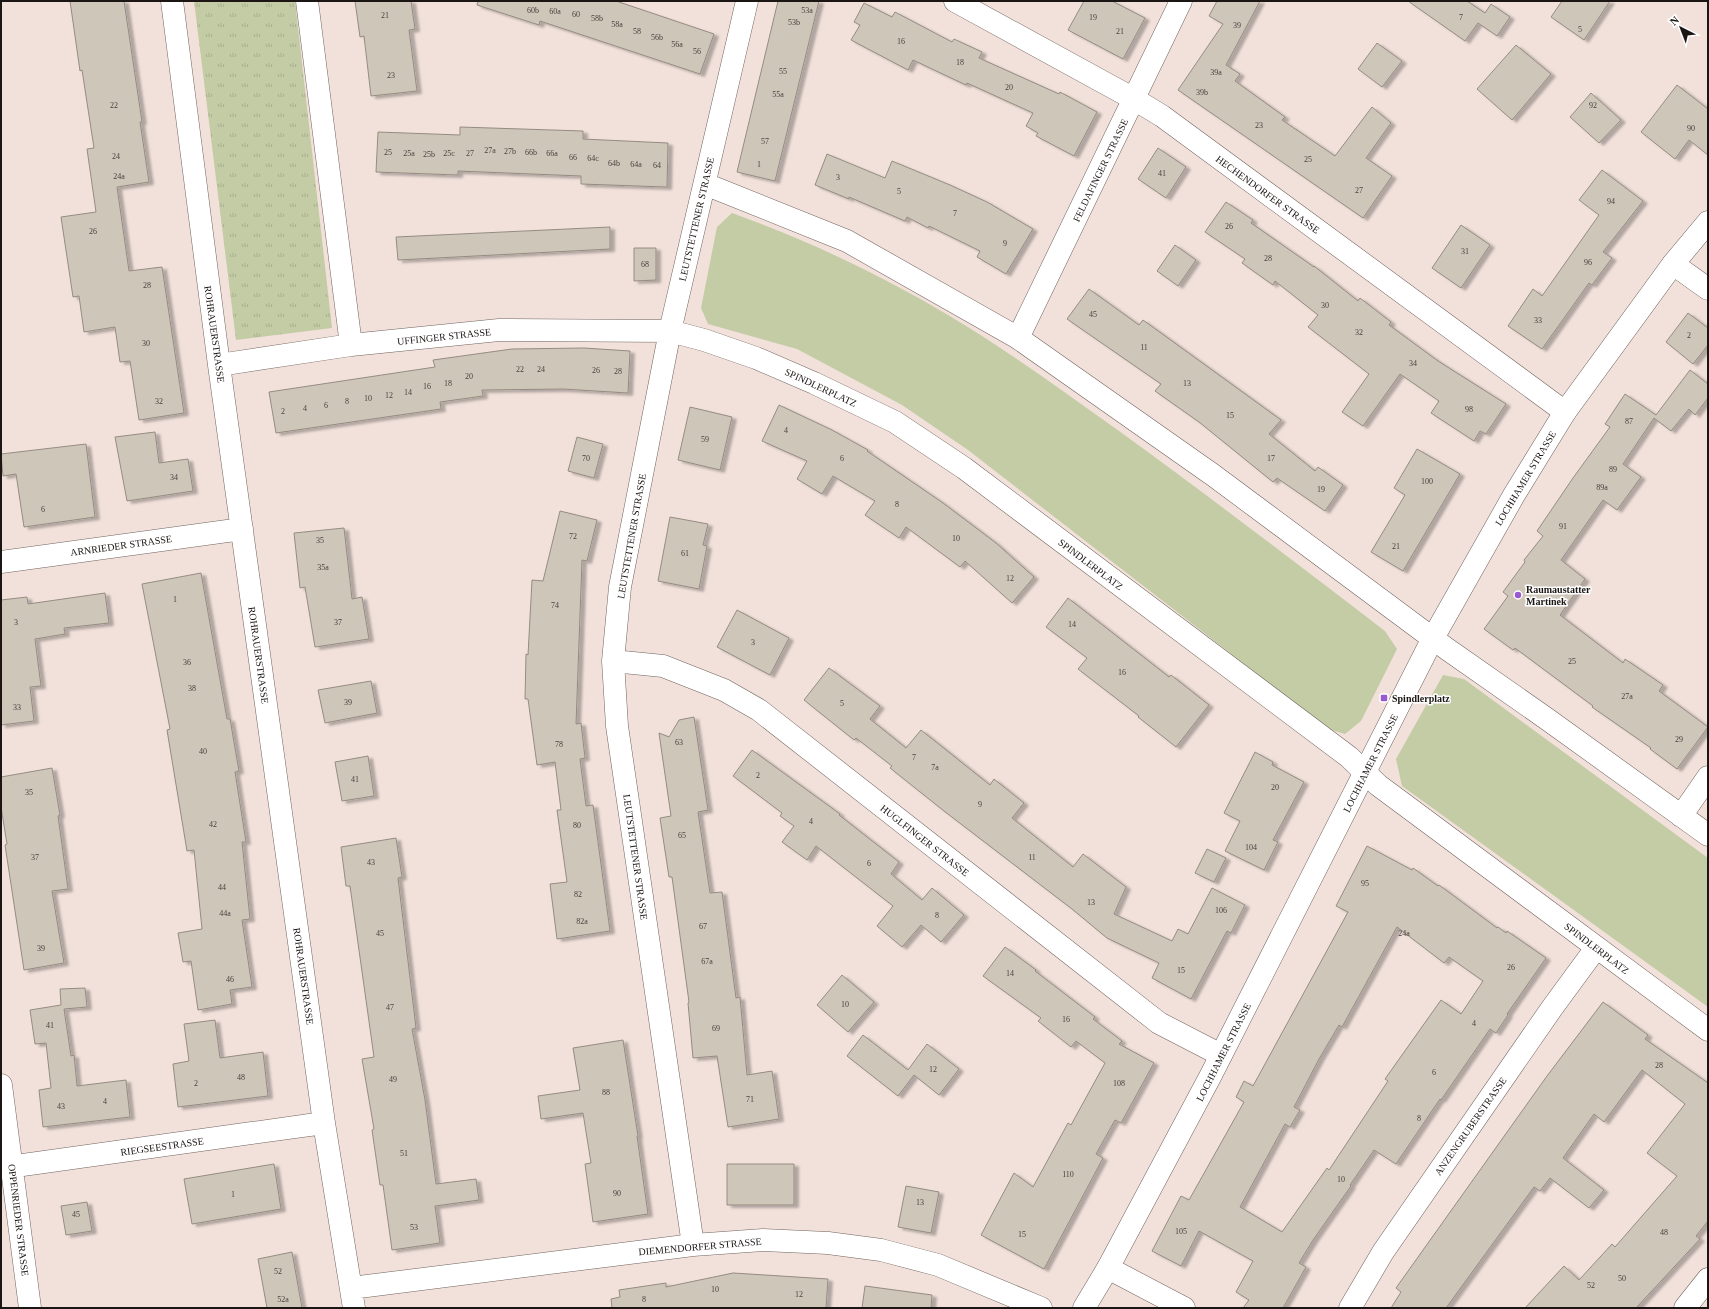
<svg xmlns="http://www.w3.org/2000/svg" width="1709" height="1309" viewBox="0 0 1709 1309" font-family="Georgia,serif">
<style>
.grass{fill:#c3cca5}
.park{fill:url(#park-tufts)}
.building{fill:#cfc6ba;stroke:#958c81;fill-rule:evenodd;filter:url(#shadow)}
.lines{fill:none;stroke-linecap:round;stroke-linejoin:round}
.street-casing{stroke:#71635e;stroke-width:23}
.secondary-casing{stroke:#71635e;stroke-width:23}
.street{stroke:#fff;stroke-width:22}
.secondary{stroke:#fff;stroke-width:22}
.poi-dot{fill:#995ad0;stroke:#fff;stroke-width:1.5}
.labels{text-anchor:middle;stroke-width:3;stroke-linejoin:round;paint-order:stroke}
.number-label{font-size:8px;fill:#48423e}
.street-label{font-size:10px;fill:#1b1614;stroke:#fff}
.poi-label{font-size:10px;font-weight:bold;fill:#1b1614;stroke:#fff;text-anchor:start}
</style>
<defs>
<pattern id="park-tufts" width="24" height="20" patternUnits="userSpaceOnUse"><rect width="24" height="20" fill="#c3cca5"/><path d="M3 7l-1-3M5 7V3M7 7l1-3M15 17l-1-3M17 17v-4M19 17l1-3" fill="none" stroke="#a7ae8d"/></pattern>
<filter id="shadow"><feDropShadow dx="4.5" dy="2.5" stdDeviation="1" flood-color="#0004"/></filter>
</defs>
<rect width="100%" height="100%" fill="#f2e1db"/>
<path class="grass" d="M732,213C807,240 879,274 948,315C1007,350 1063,391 1119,431C1209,496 1297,564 1385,631L1397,649L1361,721L1345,734L1328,729L968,450L902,405L797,349L708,324L701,308L717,227Z
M1443,675L1464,679L1708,858V1007L1402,786L1396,759Z"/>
<path class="park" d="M194,1H295L332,328L236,340Z"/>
<path class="building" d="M70,1H124L142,122H140L149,182L117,187L129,271L162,267L184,413L139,420L130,361L120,362L115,327L84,332L79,296L73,297L61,217L96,212L87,149L94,148L82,70L80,71Z
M355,1H411L415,29L409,30L417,91L371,96L364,36L360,37Z
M478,1H616L714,34L700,74L540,21L539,25L477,5Z
M778,1H819L775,181L737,172Z
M1084,1H1112L1145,18L1123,59L1068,30Z
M1217,1H1260L1226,65L1240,74L1235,81L1285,117L1282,120L1335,156L1372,107L1391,123L1366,158L1392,176L1363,218L1178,90L1223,24L1209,16Z
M1408,1H1467L1485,13L1491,4L1510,17L1497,36L1478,23L1465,41Z
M1562,1H1610L1584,40L1551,17Z
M864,3L892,17L895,12L952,42L954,39L982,52L979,58L1059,94L1060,92L1097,112L1074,156L1036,136L1038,133L1026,126L1033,113L967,83L966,85L913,60L908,70L851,40L860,25L854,22Z
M1377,43L1402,61L1382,87L1358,69Z
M1516,45L1551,74L1512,120L1477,89Z
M1677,85L1708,109V155L1689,140L1675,159L1641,132Z
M1591,93L1621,120L1599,143L1570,117Z
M460,127L583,131V139L668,143L667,187L581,184V176L458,171V175L376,172L378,132L460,135Z
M1158,148L1186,167L1166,198L1138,179Z
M827,154L885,178L892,161L950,185L987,202L1033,229L1006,274L977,257L980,251L929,226L928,228L907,217L905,221L849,197V199L815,185Z
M1602,170L1643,201L1603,252L1612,258L1592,285L1589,283L1542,349L1508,326L1533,289L1542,296L1599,215L1579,200Z
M1226,202L1253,220L1251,223L1314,267V266L1358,301L1360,298L1391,322L1389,325L1438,361L1506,404L1486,434L1480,431L1474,441L1431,413L1439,401L1400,374L1363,426L1342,412L1369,374L1308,327L1318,315L1275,281L1273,285L1242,263L1245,259L1205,232Z
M1461,225L1490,245L1461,288L1432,268Z
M610,227V249L398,260L396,237Z
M1175,245L1196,260L1178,286L1157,271Z
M634,248H656V280L634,281Z
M1089,289L1139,325L1143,320L1281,420L1269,434L1315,471L1318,467L1343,485L1325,511L1277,478L1273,482L1199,422L1155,391L1161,384L1067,319Z
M1688,313L1708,328V345L1693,364L1666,342Z
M584,348L630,351L628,393L563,389L482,390L483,396L440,402L441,409L276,433L269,392L435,367L433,360L512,349Z
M1690,370L1708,384V398L1695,415L1689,409L1671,431L1654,418L1623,464L1641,477L1617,510L1603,500L1561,560L1585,579L1560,615L1623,663L1625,659L1663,685L1659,691L1708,727L1677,769L1650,749L1651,748L1592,707L1593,706L1515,648L1513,650L1484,629L1508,596L1503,592L1525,562L1524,560L1543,536L1537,531L1573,478L1610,427L1605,424L1625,394L1656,415Z
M779,405L832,430L868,450L867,451L943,503L996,543L1034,577L1012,603L965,561L960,567L906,527L899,538L865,515L875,501L833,476L822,494L797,479L807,461L762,441Z
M690,407L732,417L720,470L678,460Z
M155,432L159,463L188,459L193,491L127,501L115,437Z
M577,437L603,444L594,478L568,471Z
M86,444L95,517L24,527L16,474L3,476L1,454Z
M1417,449L1460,474L1403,571L1371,552L1405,495L1394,488Z
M560,511L597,520L587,561L582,560L576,724L581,723L585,758L580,759L586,806L593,805L610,931L557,939L550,884L567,882L557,810H561L555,762L537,765L528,699H525L526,654L528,655L532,580L543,581Z
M670,517L708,524L703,545L707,546L699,589L658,581Z
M344,528L352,599L362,597L369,639L315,647L305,587L300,588L294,533Z
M201,573L227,719H230L239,771L235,772L246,842H242L250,919L242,920L252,987L230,990L232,1004L198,1010L191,961L183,962L178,933L202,929L194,850L187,851L167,730L170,729L142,584Z
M105,593L109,623L64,628L65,634L35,639L41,686L30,687L34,721L1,725V600L27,597L28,604Z
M1068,598L1169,677L1171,675L1209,705L1176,747L1138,717L1139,716L1078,669L1087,658L1046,627Z
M737,610L789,638L770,675L717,647Z
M829,668L880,706L870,719L906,748L921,730L990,785L994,779L1024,803L1012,818L1073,867L1083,854L1126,887L1114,914L1172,941L1178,929L1188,934L1212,888L1245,905L1231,933L1227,931L1191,999L1152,978L1159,963L1107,938L1072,909L944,811L890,768L892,766L856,738L854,740L804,700Z
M371,681L377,713L325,723L318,690Z
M694,717L708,810L698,812L710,893L722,892L736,998L740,997L747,1075L772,1071L779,1119L728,1127L717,1056L693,1058L688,1003L689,1002L672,877H669L660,818L671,816L659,733L669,737L679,720Z
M752,750L840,814L839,815L899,862L891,874L922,900L932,888L964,915L941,942L921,925L902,947L877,926L893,906L816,846L807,860L782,842L794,826L780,816L782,813L733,776Z
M1255,752L1273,762L1272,765L1304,782L1273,840L1278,842L1264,870L1225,851L1240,821L1224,813Z
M368,756L374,796L342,801L335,762Z
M52,768L60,815L58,816L68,889L52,891L64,963L24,970L5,845L7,844L1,807V777Z
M396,838L402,877L398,878L416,1028L412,1029L425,1100L436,1184L476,1179L479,1200L435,1206L440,1243L392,1250L383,1185H380L372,1130L374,1129L362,1059L374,1057L350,886H346L341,847Z
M1367,846L1412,870L1413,868L1438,886L1439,885L1497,928L1498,927L1506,933L1507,931L1546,958L1507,1014L1508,1015L1496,1033L1490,1029L1441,1100L1440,1099L1396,1164L1374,1150L1350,1185L1351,1186L1313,1240L1299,1263L1306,1267L1283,1308H1243L1249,1300L1236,1292L1253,1261L1199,1231L1181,1266L1152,1251L1181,1196L1189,1200L1244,1102L1236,1097L1244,1081L1253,1086L1348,912L1336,906ZM1397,927L1444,963L1449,957L1483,981L1461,1014L1441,1000L1385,1079L1388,1081L1329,1170L1327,1168L1282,1232L1240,1207L1285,1124L1290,1127L1300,1110L1294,1107L1319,1059L1339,1025L1342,1027Z
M1207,849L1226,858L1214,882L1195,873Z
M1005,947L1036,970L1035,971L1095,1017L1093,1019L1122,1041L1119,1044L1154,1063L1121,1123L1115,1120L1096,1154L1103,1158L1044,1269L981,1235L1014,1173L1033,1187L1068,1123L1071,1125L1105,1063L1076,1041L1071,1047L1038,1021L1041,1018L983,976Z
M842,975L874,1002L848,1032L817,1005Z
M85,988L87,1007L64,1009L71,1056L74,1055L77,1086L126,1080L130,1117L43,1127L39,1090L51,1088L46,1043L35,1044L30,1010L61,1005L60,989Z
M1603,1002L1648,1035L1645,1039L1708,1083V1221L1696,1236L1700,1239L1636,1308H1525L1564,1266L1579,1280L1612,1244L1615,1247L1677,1176L1647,1153L1685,1104L1642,1070L1604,1122L1594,1114L1563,1158L1604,1190L1589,1208L1550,1178L1540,1191L1534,1187L1446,1308H1391L1401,1292L1396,1288L1547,1076Z
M215,1020L220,1058L263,1052L268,1096L178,1107L173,1064L189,1061L184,1024Z
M863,1035L908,1070L927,1044L959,1069L939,1095L914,1075L898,1096L847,1056Z
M623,1040L638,1136H637L648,1214L593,1222L585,1164L591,1163L583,1113L541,1119L538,1096L580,1090L573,1048Z
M274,1164L281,1209L192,1224L184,1179Z
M727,1164H794V1205H727Z
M906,1186L939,1192L931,1233L898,1227Z
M87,1202L92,1231L66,1235L61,1206Z
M292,1252L302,1308H267L258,1259Z
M733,1273L828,1279L826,1308H612L611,1299L620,1297L619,1290L666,1283V1287Z
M865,1286L932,1295L931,1308H862Z"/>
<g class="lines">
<g class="street-casing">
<path id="street" d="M172,1L219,365L324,1123L354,1308
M307,1L351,345
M955,1L1134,99L1162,116L1565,412
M705,184L847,241L1018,338L1213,475L1447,649L1547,719L1708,835
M1673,264L1708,289
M1018,338L1181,1
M219,365L351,345L499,330L670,331L704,340L756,358L814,383L895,422L964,468L1349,757L1378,785L1708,1030
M1,562L242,529
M613,661L663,666L724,690L759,710L1159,1023L1221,1055
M1681,816L1708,777
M1,1085L30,1308
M1,1168L324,1123
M693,1245L617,726L613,661L620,587L670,331L747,1
M1108,1268L1184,1308
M351,1288L693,1245L763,1240L828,1243L881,1250L938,1265L1041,1308
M1350,1308L1383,1252L1552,1008L1596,948
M1685,1308L1708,1279"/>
</g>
<g class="secondary-casing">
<path id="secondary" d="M1084,1308L1108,1268L1211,1075L1433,638L1514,495L1565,412L1673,264L1708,222"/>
</g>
<use href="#street" class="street"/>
<use href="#secondary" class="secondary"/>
</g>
<g class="poi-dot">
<circle cx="1518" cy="595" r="4"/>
<rect x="1380" y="694" width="8" height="8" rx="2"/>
</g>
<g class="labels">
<g class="number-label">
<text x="533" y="13">60b</text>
<text x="807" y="13">53a</text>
<text x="555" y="14">60a</text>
<text x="576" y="17">60</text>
<text x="385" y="18">21</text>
<text x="1093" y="20">19</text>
<text x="1461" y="20">7</text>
<text x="597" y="21">58b</text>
<text x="794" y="25">53b</text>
<text x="617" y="27">58a</text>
<text x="1237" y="28">39</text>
<text x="1580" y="32">5</text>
<text x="637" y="34">58</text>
<text x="1120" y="34">21</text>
<text x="657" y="40">56b</text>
<text x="901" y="44">16</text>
<text x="677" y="47">56a</text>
<text x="697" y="54">56</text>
<text x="960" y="65">18</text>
<text x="783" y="74">55</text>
<text x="1216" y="75">39a</text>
<text x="391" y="78">23</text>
<text x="1009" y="90">20</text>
<text x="1202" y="95">39b</text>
<text x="778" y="97">55a</text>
<text x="114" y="108">22</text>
<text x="1593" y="108">92</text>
<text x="1259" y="128">23</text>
<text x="1691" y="131">90</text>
<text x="765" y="144">57</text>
<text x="490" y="153">27a</text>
<text x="510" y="154">27b</text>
<text x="388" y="155">25</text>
<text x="531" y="155">66b</text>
<text x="409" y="156">25a</text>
<text x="449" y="156">25c</text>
<text x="470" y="156">27</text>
<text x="552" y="156">66a</text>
<text x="429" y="157">25b</text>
<text x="116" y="159">24</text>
<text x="573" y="160">66</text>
<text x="593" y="161">64c</text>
<text x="1308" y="162">25</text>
<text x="614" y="166">64b</text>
<text x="636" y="167">64a</text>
<text x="759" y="167">1</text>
<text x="657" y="168">64</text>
<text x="1162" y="176">41</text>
<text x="119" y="179">24a</text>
<text x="838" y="180">3</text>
<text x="1359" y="193">27</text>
<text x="899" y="194">5</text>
<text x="1611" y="204">94</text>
<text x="955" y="216">7</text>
<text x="1229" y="229">26</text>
<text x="93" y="234">26</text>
<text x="1005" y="246">9</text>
<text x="1465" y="254">31</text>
<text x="1268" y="261">28</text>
<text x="1588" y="265">96</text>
<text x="645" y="267">68</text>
<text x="147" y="288">28</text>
<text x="1325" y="308">30</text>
<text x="1093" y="317">45</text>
<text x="1538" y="323">33</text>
<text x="1359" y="335">32</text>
<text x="1689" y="338">2</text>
<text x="146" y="346">30</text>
<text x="1144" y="350">11</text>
<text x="1413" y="366">34</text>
<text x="520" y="372">22</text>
<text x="541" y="372">24</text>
<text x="596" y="373">26</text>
<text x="618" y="374">28</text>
<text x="469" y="379">20</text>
<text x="448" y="386">18</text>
<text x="1187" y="386">13</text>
<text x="427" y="389">16</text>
<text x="408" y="395">14</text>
<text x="389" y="398">12</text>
<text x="368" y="401">10</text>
<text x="159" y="404">32</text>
<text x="347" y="404">8</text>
<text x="326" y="408">6</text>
<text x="305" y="411">4</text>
<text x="1469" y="412">98</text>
<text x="283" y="414">2</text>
<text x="1230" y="418">15</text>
<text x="1629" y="424">87</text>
<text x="786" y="433">4</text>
<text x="705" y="442">59</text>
<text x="586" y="461">70</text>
<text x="842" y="461">6</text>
<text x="1271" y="461">17</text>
<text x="1613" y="472">89</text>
<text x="174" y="480">34</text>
<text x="1427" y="484">100</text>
<text x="1602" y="490">89a</text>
<text x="1321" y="492">19</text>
<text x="897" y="507">8</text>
<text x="43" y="512">6</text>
<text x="1563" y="529">91</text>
<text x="573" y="539">72</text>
<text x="956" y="541">10</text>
<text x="320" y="543">35</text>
<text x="1396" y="549">21</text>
<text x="685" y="556">61</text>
<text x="323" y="570">35a</text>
<text x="1010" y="581">12</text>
<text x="175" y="602">1</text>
<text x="555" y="608">74</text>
<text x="16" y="625">3</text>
<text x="338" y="625">37</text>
<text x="1072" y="627">14</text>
<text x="753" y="645">3</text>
<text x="1572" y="664">25</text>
<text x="187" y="665">36</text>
<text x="1122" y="675">16</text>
<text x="192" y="691">38</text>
<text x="1627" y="699">27a</text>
<text x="348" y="705">39</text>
<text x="842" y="706">5</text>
<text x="17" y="710">33</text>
<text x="1679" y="742">29</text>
<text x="679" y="745">63</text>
<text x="559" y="747">78</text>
<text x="203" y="754">40</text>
<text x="914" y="760">7</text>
<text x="935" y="770">7a</text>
<text x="758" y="778">2</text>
<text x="355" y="782">41</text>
<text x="1275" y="790">20</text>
<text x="29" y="795">35</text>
<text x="980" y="807">9</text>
<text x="811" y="824">4</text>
<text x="213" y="827">42</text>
<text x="577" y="828">80</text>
<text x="682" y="838">65</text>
<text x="1251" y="850">104</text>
<text x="35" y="860">37</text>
<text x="1032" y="860">11</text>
<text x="371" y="865">43</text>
<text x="869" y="866">6</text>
<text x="1365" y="886">95</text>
<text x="222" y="890">44</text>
<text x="578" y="897">82</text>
<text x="1091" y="905">13</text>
<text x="1221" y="913">106</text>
<text x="225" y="916">44a</text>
<text x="937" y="918">8</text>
<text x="582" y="924">82a</text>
<text x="703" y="929">67</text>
<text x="380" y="936">45</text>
<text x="1404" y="936">24a</text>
<text x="41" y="951">39</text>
<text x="707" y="964">67a</text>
<text x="1511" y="970">26</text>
<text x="1181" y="973">15</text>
<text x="1010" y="976">14</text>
<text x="230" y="982">46</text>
<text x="845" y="1007">10</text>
<text x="390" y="1010">47</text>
<text x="1066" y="1022">16</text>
<text x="1474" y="1026">4</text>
<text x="50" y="1028">41</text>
<text x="716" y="1031">69</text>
<text x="1659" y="1068">28</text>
<text x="933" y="1072">12</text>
<text x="1434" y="1075">6</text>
<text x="241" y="1080">48</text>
<text x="393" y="1082">49</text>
<text x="196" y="1086">2</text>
<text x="1119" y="1086">108</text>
<text x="606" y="1095">88</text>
<text x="750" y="1102">71</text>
<text x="105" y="1104">4</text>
<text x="61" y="1109">43</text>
<text x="1419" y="1121">8</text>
<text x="404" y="1156">51</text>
<text x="1068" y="1177">110</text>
<text x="1341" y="1182">10</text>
<text x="617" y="1196">90</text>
<text x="233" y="1197">1</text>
<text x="920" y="1205">13</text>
<text x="76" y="1217">45</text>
<text x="414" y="1230">53</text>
<text x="1181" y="1234">105</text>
<text x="1664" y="1235">48</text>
<text x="1022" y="1237">15</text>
<text x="278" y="1274">52</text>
<text x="1622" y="1281">50</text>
<text x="1591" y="1288">52</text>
<text x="715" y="1292">10</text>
<text x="799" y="1297">12</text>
<text x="283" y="1302">52a</text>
<text x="644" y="1302">8</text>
</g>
<g class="street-label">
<text transform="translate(1100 170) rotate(-64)" y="4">FELDAFINGER STRASSE</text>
<text transform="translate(1268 194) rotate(36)" y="4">HECHENDORFER STRASSE</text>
<text transform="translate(696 219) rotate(-77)" y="4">LEUTSTETTENER STRASSE</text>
<text transform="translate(215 334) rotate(82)" y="4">ROHRAUERSTRASSE</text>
<text transform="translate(444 336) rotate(-6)" y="4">UFFINGER STRASSE</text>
<text transform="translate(821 387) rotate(25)" y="4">SPINDLERPLATZ</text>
<text transform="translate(1525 478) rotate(-59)" y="4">LOCHHAMER STRASSE</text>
<text transform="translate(631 536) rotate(-80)" y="4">LEUTSTETTENER STRASSE</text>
<text transform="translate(121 545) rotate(-8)" y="4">ARNRIEDER STRASSE</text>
<text transform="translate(1091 564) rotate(37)" y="4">SPINDLERPLATZ</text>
<text transform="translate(259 655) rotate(82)" y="4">ROHRAUERSTRASSE</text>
<text transform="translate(1370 763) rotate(-63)" y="4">LOCHHAMER STRASSE</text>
<text transform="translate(925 840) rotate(38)" y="4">HUGLFINGER STRASSE</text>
<text transform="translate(636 857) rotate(82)" y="4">LEUTSTETTENER STRASSE</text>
<text transform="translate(1597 948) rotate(37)" y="4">SPINDLERPLATZ</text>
<text transform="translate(304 976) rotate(82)" y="4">ROHRAUERSTRASSE</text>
<text transform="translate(1223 1052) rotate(-63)" y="4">LOCHHAMER STRASSE</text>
<text transform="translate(1470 1126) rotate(-55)" y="4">ANZENGRUBERSTRASSE</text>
<text transform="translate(162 1146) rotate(-8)" y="4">RIEGSEESTRASSE</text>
<text transform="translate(19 1220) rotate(83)" y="4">OPPENRIEDER STRASSE</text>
<text transform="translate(700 1246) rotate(-5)" y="4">DIEMENDORFER STRASSE</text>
</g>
<g class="poi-label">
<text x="1526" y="593">Raumaustatter<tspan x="1526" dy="12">Martinek</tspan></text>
<text x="1392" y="702">Spindlerplatz</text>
</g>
</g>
<rect width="1709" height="1309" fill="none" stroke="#1b1614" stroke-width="4"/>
<g transform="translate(1681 28) rotate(318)" stroke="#ffffff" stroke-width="3" paint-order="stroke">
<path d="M0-3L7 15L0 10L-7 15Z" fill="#1b1614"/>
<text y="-6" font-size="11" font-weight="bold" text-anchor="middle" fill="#1b1614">N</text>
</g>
</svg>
